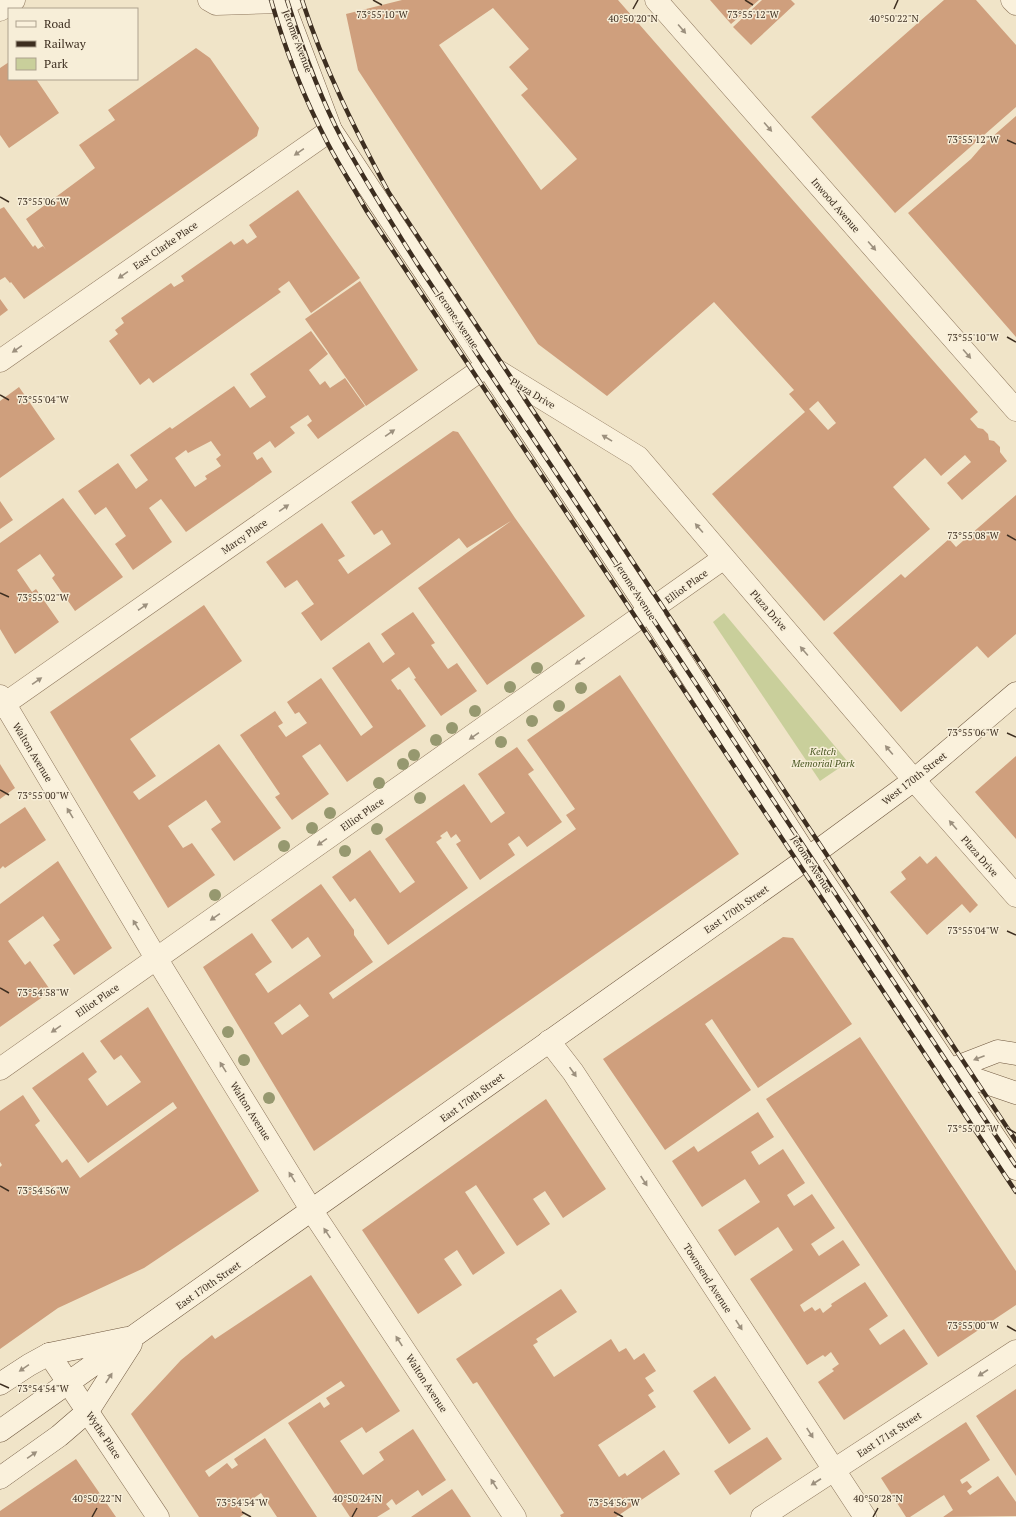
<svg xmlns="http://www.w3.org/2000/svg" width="1016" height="1517" viewBox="0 0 1016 1517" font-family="'PT Serif',serif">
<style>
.green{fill:#c9cf9b}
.building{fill:#cf9f7d;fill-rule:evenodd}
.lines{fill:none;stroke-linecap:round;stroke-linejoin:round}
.street-casing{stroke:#8d765c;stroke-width:23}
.secondary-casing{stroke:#6f573f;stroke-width:23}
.street{stroke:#faf1dc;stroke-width:22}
.secondary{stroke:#faf1dc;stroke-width:22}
.rail-casing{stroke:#3d2e20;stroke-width:4.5}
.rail{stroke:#f7eed8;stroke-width:3;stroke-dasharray:9;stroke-linecap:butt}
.tree{fill:#96986f}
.oneway{fill:#9c907e}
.ticks{fill:none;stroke:#3d2e20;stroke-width:1.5}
.labels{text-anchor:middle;stroke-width:3;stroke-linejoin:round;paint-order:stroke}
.street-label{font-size:10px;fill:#3d2e20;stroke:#f7eed8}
.park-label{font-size:10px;font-style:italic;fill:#4d5a26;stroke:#f7eed8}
.ticks-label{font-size:10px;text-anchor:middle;fill:#3d2e20;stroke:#f7eed8;stroke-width:3;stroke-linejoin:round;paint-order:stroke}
</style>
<rect width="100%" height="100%" fill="#f0e4c8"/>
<path class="green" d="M724,613L848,762L820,781L713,622Z"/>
<path class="building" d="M402,0H618L978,412L970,419L978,428L983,429L988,434L989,440L994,441L1000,447V452L1007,461L962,500L947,483L971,462L965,455L941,476L925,458L893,487L930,529L824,621L712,494L805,412L789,394L794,390L714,302L607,396L538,344L358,70L346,14ZM493,8L529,49L509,67L528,89L521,95L577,159L541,190L439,45ZM818,401L836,423L828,430L809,409Z
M710,0H759L731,24Z
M762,0H791L795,4L751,45L733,27Z
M944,0H976L1016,45V107L895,213L811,117Z
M196,48L210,58L259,128L257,136L24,299L11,282L10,283L5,277L0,280V209L4,207L33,247L35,245L38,249L43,246L46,250L26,219L95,168L79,145L115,120L108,110Z
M9,62V79H36L59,113L9,148L0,135V68Z
M1016,116V337L908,213L971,159L984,144Z
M298,190L360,278L311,313L289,281L278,289L281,292L153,383L149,378L140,385L109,341L118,334L115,330L124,323L121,318L171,283L174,287L184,281L181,276L231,241L234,245L243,239L247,244L257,237L249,225Z
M360,281L418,370L366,406L305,319Z
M0,299L8,310L0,316Z
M311,331L328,354L309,370L320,385L325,381L330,388L345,378L365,406L318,439L307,425L312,421L308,415L290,427L295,433L275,448L270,441L253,453L257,460L262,457L272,472L186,532L161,499L149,508L172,542L133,570L115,544L126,536L106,507L95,515L78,491L118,463L136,489L148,480L130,455L170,427L172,429L234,386L250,408L266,397L250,374ZM211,441L221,455L216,459L221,466L205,476L207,479L195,487L175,458L186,450L188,453Z
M19,387L55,439L0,478V401Z
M453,431L458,432L515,518L585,616L487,685L418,588L511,521L467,548L459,538L321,641L301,613L314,604L297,580L285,588L266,562L322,523L345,556L338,560L348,574L391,544L382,530L374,535L351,502Z
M1016,495V634L988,658L977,646L901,712L833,633L901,574L905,578L949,539L956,547Z
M63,498L123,577L75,611L52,578L55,575L40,554L17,570L32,592L36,589L59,622L15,654L0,629V543Z
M0,501L13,520L0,529Z
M204,605L242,661L130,739L156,776L133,792L139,800L219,744L281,828L234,861L211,829L221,822L206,800L168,826L183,848L192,843L215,875L168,908L50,712Z
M413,612L435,643L431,645L448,669L457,663L477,691L441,716L414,679L416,678L409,667L391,680L398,690L400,689L426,726L347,782L320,744L302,756L329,794L292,820L275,797L280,794L240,735L275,711L283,723L278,726L286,737L307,723L299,712L295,714L287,702L321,678L361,736L373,727L332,668L369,642L383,663L395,654L381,634Z
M620,675L739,854L314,1151L203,967L252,933L272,962L255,974L268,993L321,956L308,937L292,949L271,920L321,884L354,930V935L373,962L329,993L333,999L552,846L576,829L566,815L575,809L527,740ZM300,1004L309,1016L282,1035L274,1023Z
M517,747L534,770L528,774L562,822L527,847L519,836L508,844L515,855L480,880L456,844L461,841L456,834L451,838L447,831L440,836L442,838L436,842L468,888L388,945L355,898L350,902L332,877L370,850L400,893L415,882L385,839L464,784L491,823L505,813L478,774Z
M1016,756V839L975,792Z
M0,764L15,788L0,799Z
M25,807L46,840L5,868L3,866L0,869V824Z
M920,856L927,864L936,856L978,905L970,913L962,904L927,935L890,892L906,879L901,872Z
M58,861L112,948L74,975L53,945L60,940L43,916L8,941L25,965L30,961L51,991L0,1027V904Z
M783,937L793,938L852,1024L758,1088L712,1019L705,1024L751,1090L665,1150L603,1059Z
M148,1007L259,1191L144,1268L58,1308L0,1349V1167L2,1165L0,1162V1111L23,1095L40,1121L35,1125L62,1163L67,1159L80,1178L177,1108L173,1102L88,1163L32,1088L83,1052L97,1072L88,1079L107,1106L141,1082L121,1055L114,1060L100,1041Z
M860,1037L1016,1271V1305L938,1357L766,1099Z
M546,1099L606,1189L563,1218L545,1191L533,1199L550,1224L517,1246L476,1185L470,1189L465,1192L505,1253L473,1275L457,1250L444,1259L462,1285L418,1314L362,1230Z
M758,1112L774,1137L751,1152L759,1165L783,1149L805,1183L787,1195L794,1206L812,1194L835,1228L811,1244L819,1256L843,1240L860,1265L800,1305L804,1312L812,1307L815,1311L820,1308L823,1313L832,1306L831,1304L865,1282L888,1316L869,1329L880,1345L904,1329L928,1364L844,1420L818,1382L834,1371L832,1369L839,1364L831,1352L825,1357L823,1355L807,1365L750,1279L793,1250L778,1227L735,1256L718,1230L760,1202L745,1179L702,1207L672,1161L694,1146L698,1152Z
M311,1275L400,1411L366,1433L362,1427L340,1441L363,1475L384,1460L379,1452L413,1429L446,1480L422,1496L418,1490L396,1505L392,1499L386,1504L390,1509L377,1517H350L288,1423L320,1402L324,1408L330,1404L326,1398L345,1386L341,1381L205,1471L209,1477L227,1463L232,1469L238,1465L234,1459L265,1438L317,1517H277L261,1493L240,1508L244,1514L240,1517H199L131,1414L181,1360L212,1335L215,1339Z
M561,1289L577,1312L536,1339L538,1342L533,1345L554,1377L611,1339L619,1352L626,1348L634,1360L644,1353L656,1371L645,1378L654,1391L648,1395L656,1407L598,1445L619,1477L625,1473L627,1476L664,1450L680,1474L616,1517H561L560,1515L564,1513L477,1382L473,1384L456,1359Z
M715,1376L751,1429L729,1444L693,1391Z
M1016,1389V1476L976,1416Z
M966,1422L990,1460L960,1480L962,1484L967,1481L972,1487L967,1491L970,1495L998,1476L1016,1502V1516L943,1517L953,1510L944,1495L910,1517H906L881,1478Z
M767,1437L782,1459L730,1495L714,1471Z
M76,1459L116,1517H0V1511Z
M452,1489L471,1517H411Z"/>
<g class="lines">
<g class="street-casing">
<path id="street" d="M209,0L216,4L283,2L293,0
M656,0L1016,410
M1012,0L1016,4
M0,10L14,0
M0,361L331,130
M0,696L156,958L312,1211L515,1517
M0,707L488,365L638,457L914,780L1016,896
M549,1041L573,1072L865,1517
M0,1069L724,558
M49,1354L158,1517
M762,1517L1016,1351"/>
</g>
<g class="secondary-casing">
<path id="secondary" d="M282,0L331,130L650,612L808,858L1016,1169
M1016,1054L998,1051L949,1070L1016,1093
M0,1384L29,1365L49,1354L127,1338
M0,1431L808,858L914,780L1016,693
M0,1478L59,1436L88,1411L131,1344"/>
</g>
<use href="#street" class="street"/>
<use href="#secondary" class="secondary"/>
<g class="rail-casing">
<path id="rail" d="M271,0C285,50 304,98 328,144C340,167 354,188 366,210L1016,1192
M287,0C302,47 319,96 342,139C366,182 392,224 418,265L1016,1166
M302,0C324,68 355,130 389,193L1016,1141"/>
</g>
<use href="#rail" class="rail"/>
</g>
<g class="tree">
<circle cx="537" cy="668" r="6"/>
<circle cx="510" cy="687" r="6"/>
<circle cx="581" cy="688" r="6"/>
<circle cx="559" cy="706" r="6"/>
<circle cx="475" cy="711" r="6"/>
<circle cx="532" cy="721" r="6"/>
<circle cx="452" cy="728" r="6"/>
<circle cx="436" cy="740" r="6"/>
<circle cx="501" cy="742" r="6"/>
<circle cx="414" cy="755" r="6"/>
<circle cx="403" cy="764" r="6"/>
<circle cx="379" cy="783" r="6"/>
<circle cx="420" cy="798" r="6"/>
<circle cx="330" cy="813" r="6"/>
<circle cx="312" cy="828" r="6"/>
<circle cx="377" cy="829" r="6"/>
<circle cx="284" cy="846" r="6"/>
<circle cx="345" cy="851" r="6"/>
<circle cx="215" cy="895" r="6"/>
<circle cx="228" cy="1032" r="6"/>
<circle cx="244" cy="1060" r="6"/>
<circle cx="269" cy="1098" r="6"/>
</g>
<defs><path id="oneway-solid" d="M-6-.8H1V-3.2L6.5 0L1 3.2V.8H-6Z"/></defs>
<g class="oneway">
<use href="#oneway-solid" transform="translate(682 29) rotate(49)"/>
<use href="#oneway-solid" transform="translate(768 127) rotate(49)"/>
<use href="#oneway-solid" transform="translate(299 152) rotate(145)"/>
<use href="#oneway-solid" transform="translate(872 246) rotate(49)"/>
<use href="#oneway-solid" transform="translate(123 275) rotate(145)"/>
<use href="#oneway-solid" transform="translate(17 349) rotate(145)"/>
<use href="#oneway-solid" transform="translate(967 354) rotate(49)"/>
<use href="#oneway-solid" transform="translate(390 433) rotate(-35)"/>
<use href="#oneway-solid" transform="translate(607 438) rotate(-149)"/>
<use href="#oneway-solid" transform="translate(284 508) rotate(-35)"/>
<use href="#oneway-solid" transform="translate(699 528) rotate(-131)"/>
<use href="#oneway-solid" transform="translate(143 607) rotate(-35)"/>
<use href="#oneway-solid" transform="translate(804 651) rotate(-131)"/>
<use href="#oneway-solid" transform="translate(580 661) rotate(145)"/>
<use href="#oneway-solid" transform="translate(37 681) rotate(-35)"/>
<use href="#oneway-solid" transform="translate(474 736) rotate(145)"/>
<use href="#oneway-solid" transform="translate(889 750) rotate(-130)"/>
<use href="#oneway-solid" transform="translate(70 813) rotate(-121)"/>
<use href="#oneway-solid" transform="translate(953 825) rotate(-131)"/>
<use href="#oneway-solid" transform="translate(322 842) rotate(145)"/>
<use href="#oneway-solid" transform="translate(215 917) rotate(145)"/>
<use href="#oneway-solid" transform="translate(136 925) rotate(-121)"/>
<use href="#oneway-solid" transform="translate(56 1029) rotate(145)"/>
<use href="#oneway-solid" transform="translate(979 1058) rotate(159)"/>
<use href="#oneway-solid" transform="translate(223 1067) rotate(-122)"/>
<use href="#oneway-solid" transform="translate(573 1072) rotate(55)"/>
<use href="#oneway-solid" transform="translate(292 1177) rotate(-122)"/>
<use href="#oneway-solid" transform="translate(644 1181) rotate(57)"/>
<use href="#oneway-solid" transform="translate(327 1233) rotate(-124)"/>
<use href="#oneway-solid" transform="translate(739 1325) rotate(57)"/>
<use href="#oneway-solid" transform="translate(399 1341) rotate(-123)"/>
<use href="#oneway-solid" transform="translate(24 1368) rotate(146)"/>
<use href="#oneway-solid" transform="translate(983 1373) rotate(147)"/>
<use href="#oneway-solid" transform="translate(109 1378) rotate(-57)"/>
<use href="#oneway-solid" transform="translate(810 1433) rotate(57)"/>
<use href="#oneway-solid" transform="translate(32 1455) rotate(-35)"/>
<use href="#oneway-solid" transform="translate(816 1482) rotate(147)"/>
<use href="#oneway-solid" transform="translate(494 1484) rotate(-123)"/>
</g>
<path class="ticks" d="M373,0L382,5M745,0L753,5M633,9L638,0M894,9L898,0M1007,140L1016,144M0,197L9,202M1007,337L1016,342M0,395L9,400M1007,535L1016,540M0,593L9,597M1007,733L1016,737M0,790L9,795M1007,931L1016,935M0,988L9,993M1007,1128L1016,1133M0,1186L9,1191M1007,1326L1016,1331M0,1384L9,1388M242,1512L251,1517M614,1512L623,1517M92,1517L97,1508M352,1517L357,1508M873,1517L878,1508"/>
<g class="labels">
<g class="street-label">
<text transform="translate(298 41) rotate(69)" y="4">Jerome Avenue</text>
<text transform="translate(836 205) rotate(49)" y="4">Inwood Avenue</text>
<text transform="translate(165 245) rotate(-35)" y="4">East Clarke Place</text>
<text transform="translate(458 320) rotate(56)" y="4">Jerome Avenue</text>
<text transform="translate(533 393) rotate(31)" y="4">Plaza Drive</text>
<text transform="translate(244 536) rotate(-35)" y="4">Marcy Place</text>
<text transform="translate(686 586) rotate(-36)" y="4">Elliot Place</text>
<text transform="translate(636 591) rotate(57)" y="4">Jerome Avenue</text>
<text transform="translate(769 610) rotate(49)" y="4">Plaza Drive</text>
<text transform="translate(33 752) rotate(59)" y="4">Walton Avenue</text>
<text transform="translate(914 778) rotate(-38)" y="4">West 170th Street</text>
<text transform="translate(362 814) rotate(-35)" y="4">Elliot Place</text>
<text transform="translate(980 856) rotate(49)" y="4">Plaza Drive</text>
<text transform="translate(812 864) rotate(57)" y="4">Jerome Avenue</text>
<text transform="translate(736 909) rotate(-35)" y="4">East 170th Street</text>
<text transform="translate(97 1000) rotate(-35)" y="4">Elliot Place</text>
<text transform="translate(472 1097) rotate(-36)" y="4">East 170th Street</text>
<text transform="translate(251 1111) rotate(58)" y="4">Walton Avenue</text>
<text transform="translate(708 1278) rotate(57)" y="4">Townsend Avenue</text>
<text transform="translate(208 1285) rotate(-35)" y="4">East 170th Street</text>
<text transform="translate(427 1383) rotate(57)" y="4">Walton Avenue</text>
<text transform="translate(889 1434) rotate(-33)" y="4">East 171st Street</text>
<text transform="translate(104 1435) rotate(56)" y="4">Wythe Place</text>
</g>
<g class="park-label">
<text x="823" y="755">Keltch<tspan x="823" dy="12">Memorial Park</tspan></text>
</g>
</g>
<g class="ticks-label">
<text x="382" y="18">73°55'10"W</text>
<text x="753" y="18">73°55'12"W</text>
<text x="633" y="22">40°50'20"N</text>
<text x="894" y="22">40°50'22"N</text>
<text x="973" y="143">73°55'12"W</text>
<text x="43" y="205">73°55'06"W</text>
<text x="973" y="341">73°55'10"W</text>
<text x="43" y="403">73°55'04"W</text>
<text x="973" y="539">73°55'08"W</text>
<text x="43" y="601">73°55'02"W</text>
<text x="973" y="736">73°55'06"W</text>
<text x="43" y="799">73°55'00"W</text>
<text x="973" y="934">73°55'04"W</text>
<text x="43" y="996">73°54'58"W</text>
<text x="973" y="1132">73°55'02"W</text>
<text x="43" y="1194">73°54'56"W</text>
<text x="973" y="1329">73°55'00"W</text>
<text x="43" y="1392">73°54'54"W</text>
<text x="97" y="1502">40°50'22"N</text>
<text x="357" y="1502">40°50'24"N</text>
<text x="878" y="1502">40°50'28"N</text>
<text x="242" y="1506">73°54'54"W</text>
<text x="614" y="1506">73°54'56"W</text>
</g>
<rect x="8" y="8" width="130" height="72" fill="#f7eed8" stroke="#ada18e"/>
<rect x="16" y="21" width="20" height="6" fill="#faf1dc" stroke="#ada18e"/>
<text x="44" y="28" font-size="12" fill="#3d2e20">Road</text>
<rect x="16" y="41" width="20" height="6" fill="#3d2e20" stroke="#ada18e"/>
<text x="44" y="48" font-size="12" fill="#3d2e20">Railway</text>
<rect x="16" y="58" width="20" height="12" fill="#c9cf9b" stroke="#ada18e"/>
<text x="44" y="68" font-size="12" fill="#3d2e20">Park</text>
</svg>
